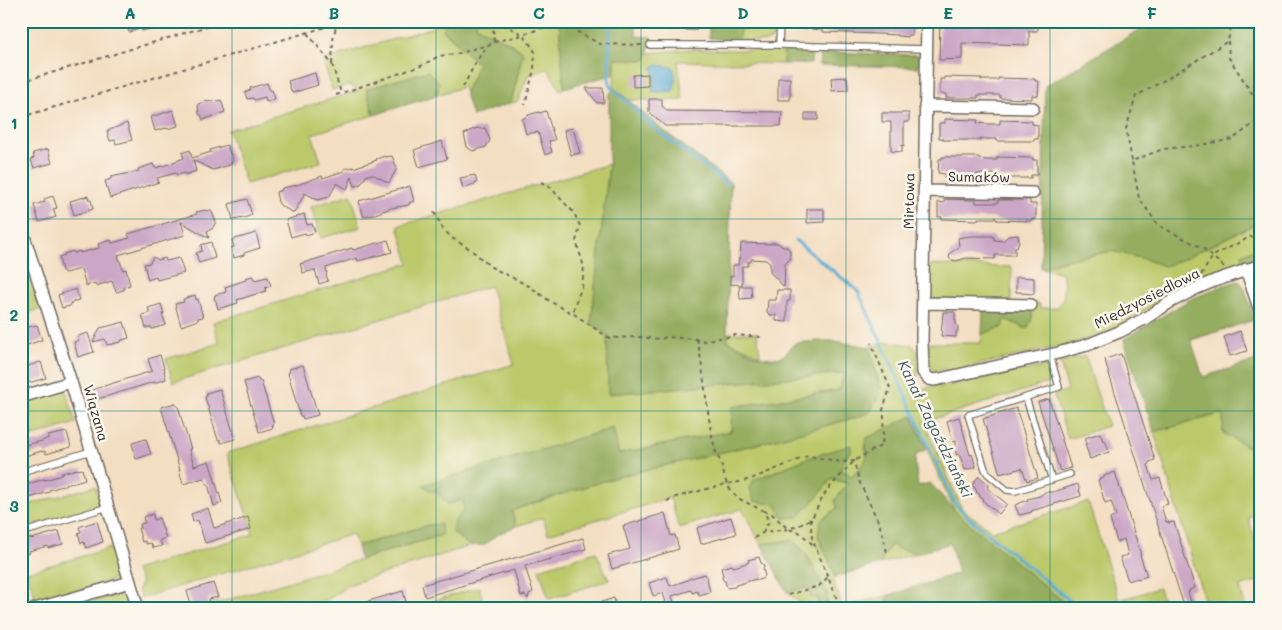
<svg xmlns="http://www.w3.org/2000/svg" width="1282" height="630" viewBox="0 0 1282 630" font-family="Mali,sans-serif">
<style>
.green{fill:#bbc96b;stroke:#737a4b}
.forest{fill:#94ad5f;stroke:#606c45}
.water{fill:#5cacd7;stroke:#446c81}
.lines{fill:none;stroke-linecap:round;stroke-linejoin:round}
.stream{stroke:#5cacd7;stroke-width:3}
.building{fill:#cba6c6}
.lane-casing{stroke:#716a60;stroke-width:8}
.street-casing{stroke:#716a60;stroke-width:14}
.path{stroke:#716a60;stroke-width:2;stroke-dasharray:4 4;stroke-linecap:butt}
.lane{stroke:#fff;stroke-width:5.5}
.street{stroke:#fff;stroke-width:11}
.grid{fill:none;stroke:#0f766e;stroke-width:1;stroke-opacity:0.55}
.labels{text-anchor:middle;stroke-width:5;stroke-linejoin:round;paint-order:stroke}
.street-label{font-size:14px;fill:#2b2b2b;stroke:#fbf7ec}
.water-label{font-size:15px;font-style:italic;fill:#3c5867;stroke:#fbf7ec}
.neatline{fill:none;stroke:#0f766e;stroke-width:2}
.grid-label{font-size:16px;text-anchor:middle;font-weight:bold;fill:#0f766e}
</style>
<rect width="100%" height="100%" fill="#fbf7ec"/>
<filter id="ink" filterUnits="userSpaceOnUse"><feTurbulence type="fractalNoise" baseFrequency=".02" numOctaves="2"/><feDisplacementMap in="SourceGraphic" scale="10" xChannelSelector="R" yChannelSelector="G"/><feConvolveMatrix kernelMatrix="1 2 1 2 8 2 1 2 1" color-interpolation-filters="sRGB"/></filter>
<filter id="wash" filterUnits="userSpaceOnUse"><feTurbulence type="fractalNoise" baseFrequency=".0096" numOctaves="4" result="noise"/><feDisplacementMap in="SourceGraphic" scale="20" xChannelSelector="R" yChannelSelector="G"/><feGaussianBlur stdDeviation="1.12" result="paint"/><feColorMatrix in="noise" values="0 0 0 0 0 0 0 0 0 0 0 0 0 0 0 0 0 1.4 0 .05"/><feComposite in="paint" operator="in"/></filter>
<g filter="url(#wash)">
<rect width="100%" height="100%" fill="#f3dec2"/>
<path class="green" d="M446,21H454L447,23L443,30L478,64L465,93L463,87L437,95L439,82L366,89L374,115L312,134L321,162L246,184L228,130L358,91L350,85L332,90L323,60L447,23Z
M476,21H559L564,88L560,90L547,68L528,76L518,101L511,103L523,52L508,42L477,27Z
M721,21H774L773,39L765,42L739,41L740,26L721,25Z
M692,49L784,51L783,64L678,61L683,100H628L614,88L615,59L645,60L647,53Z
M609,164L591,323L607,335L609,394L845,372L839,390L732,407L731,431L618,454L613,428L429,490L437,491L463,500L464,511L459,515L452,532L470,546L348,585L329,599L297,609H195L234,598L442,535L429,525L357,546L353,534L141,598L138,590L141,584L139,576L134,570L253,534L227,453L514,364L490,286L173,382L166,359L219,343L213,322L409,263L398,226Z
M351,194L361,227L321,238L311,207Z
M1261,221V246L1242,255L1244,264L1225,270L1188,285L1171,294L1130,320L1103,333L1090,338L1071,344L946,372L945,369L936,371L931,369L930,365L928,343H981L982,334L1002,327L1005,319L1027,329L1032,318V308L1034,304H1040V308H1057L1064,296L1063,273L1041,268L1065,260L1112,251L1145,259L1164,266L1179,261Z
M930,265L1012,267L1011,302L929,299Z
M21,273L31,277L41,309L21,315Z
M727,333H757L760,355L728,341Z
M888,342L912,345L918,351V376L912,380L916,390L939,385L940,387L1046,366L1051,382L924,422L962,509L992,531L1088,502L1119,600L1159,588L1165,609H1072L955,512L912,416L865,445L867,457L865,462L851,476L841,469L845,457L808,458L755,480L765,503L775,504L784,518L798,517L813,502L832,478L839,481L849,484L837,508L821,520L818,536L836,577L833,579L842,607L890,595L893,609H827V593L807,555L793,540L761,544L742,509L679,528L670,498L548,534L543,518L516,526L511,511L540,501L620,476L757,444L858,417L870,412L881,391L869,347Z
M1085,356L1108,426L1068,439L1054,395L1068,390L1060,363Z
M65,387L76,423L21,440V400Z
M1224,413L1223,433L1261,454V513L1248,517L1261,560V580L1240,587L1246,609H1207L1154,432Z
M95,486L101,505L21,529V507Z
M891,544L898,549L918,553L880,564Z
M114,547L121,569L116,579L37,603L27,572Z
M596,552L609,580L549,599L539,569Z
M479,587L485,609H421L420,605Z
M806,587L811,597L819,599L816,609H798L803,606L787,592Z
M118,594L125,599L128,596L132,609H69Z"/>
<path class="forest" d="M454,21H476L477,27L508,42L523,52L511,103L472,116L465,93L478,64L443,29L447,23Z
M559,21H636V36L652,37L646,60L615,59V74L564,88Z
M709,21H720L721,25L740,26L739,41L709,38Z
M1154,21H1261V221L1179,261L1164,266L1145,259L1112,251L1065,260L1041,268L1045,86Z
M784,51H812L811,64H783Z
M822,52L919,55V67L819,65L820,56Z
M428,71L439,82L437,95L374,115L366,89Z
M614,88L658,126L731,183L727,333L728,341C742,348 768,365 784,355C788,352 791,347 795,343L817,341H834L869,347L881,391L870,412L858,417L757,444L620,476L540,501L512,511L516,526L498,534L484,545L470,546L452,532C453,523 456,517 464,511L463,500L447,504L437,492L429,490L423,485L613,428L619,454L731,431L732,407L839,390L845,373L608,394L607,335L591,323L609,164V95Z
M1261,246V259L1244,264L1242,255Z
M1239,281C1247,287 1251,310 1254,320L1191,340L1203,377L1261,359V454L1223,433V413L1154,432L1124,340V339L1189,300L1225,285Z
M983,308L1032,309V318L1027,329L1005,319L1003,327L982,334Z
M912,416L927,449L916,454L915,463L918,486L930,483L958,514L1072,609H879L890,595L958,573L950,543L918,553L898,549L891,544L880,564L836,577L818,536L821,520L837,508L835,500L843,489L849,483L839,481L832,478L813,502L798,517L784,518L775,504L765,503L754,501L750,488L754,480L808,458L851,445V452L845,457L841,469L851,476C857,470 867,463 867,455C867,448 865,445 867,438Z
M441,524L442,535L360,559L357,546L429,525Z
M793,540L807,555L827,593V609H816L819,599L811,597L806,587L787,592L761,544Z"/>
<path class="water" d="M656,65L673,67C676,73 676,85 673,91L658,92L652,91L655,78L653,70V67Z"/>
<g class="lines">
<path class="stream" d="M610,21L609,79L610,83L613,89L658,131L727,184
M795,240L858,291L955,504L968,517L1080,609"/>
</g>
<g id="blocks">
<path class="building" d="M125,21H169V23L142,31L141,28L129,32Z
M684,21H696V30H684Z
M785,21H806V29L784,28Z
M819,21H912V35H908V37L898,36V35L878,34L823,32V30L811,29Z
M940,21H1038V29L1037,31H1029V45L962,43V59L939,60Z
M315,73L318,85L292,93L288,81Z
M648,74V86L633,87V75Z
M847,77L848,90L832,91L831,78Z
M944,77L981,78V80H998V78L1035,79V81H1039L1038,96L1032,95V99L1000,98V95H978V98H946V94H940V79H944Z
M778,78H790V100H778Z
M267,83L270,91L272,90L275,99L266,102L265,97L254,100L253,98L247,99L245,92L251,90L250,88Z
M586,88H603L604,103H597Z
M649,99H662V106L668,111L782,112L781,126H665L649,112Z
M221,100L225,112L203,120L201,115L199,114L198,104L207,101V102L212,101L213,102Z
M173,110L178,126L167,129L166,128L155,131L151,117Z
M546,111L555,140L549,141L552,152L545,155L538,132L526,134L522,119L528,116V115L539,112V113Z
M805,113H818V120H805Z
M882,113H909V122H904V146L902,145V152L891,151V122H882Z
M945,119L978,120L977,123L988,124H1000V120L1032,121V124L1038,125V139H1034V141H997V139H980V140H943V138H939V123H945Z
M127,123L132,140L116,144L115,140L110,141L107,131Z
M478,128L479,129L485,128L490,140L486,147L473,151L467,147L464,134L469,132V131Z
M573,128L580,153L571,155L564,130Z
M442,141L447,159L419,167L414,150Z
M227,145L230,154H231L233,160L230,165L213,170L193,160L196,171L185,175V173L177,175L176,173L157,178L159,182L110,198L105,181L111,179V177L139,171L138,169L153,164L155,168L173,163V162L184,158L182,153L190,150L192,158L211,152L210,150Z
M48,149L52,163L34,168L31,159L34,158L33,153Z
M385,156L386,157L392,156L397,168L389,183L372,174L366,176L361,184L355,186L352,177L347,189L337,183L329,197L318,200L305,193L294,213L281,206L278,202L276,192L282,190V188L297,185L322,176L323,178L344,171V169L353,167V168L377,160L376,159Z
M942,157H979V159L987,160H997V157L1033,158V160H1037V175H1031V178H999V174H977V178L944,177L945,174L938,173L939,159H942Z
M475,175L477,183L463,188L460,178Z
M410,186L414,201L409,203V205L391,208L370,216L369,215L364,217L359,201Z
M53,196L57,208L53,209L56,217L39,222L34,205L45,202L44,199Z
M88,196L89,200H91L93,209L74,215L70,201Z
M247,199L252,215L244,218L233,220L229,204Z
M944,199L976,200V203H998V200H1030V204H1036V219H1032V221L996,220V218H978V220L941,219L942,217H938V202L944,203Z
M807,209H824V222L807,223Z
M205,210L206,211L211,210L216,222L212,229L207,231L209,238L181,222L185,235L118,255L123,270L126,269L130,285L124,287V290L116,292L112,281L96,286L95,283L86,286L81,269L65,273L62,271L59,257L65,255L64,254L73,251L74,253L80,251V253L99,248L98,244L111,240L112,243L130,238L128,234L197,214L196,212Z
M304,214L307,225L312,224L315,232L306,235L305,233L291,237L286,220Z
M256,233L260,248L244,253V255L234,258L231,248L234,247L232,240Z
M1018,235L1019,241L1017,247H1015V255H995V259L966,258L956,261L952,260L949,258L950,253L959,247L958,238L970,236H993L995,240L1003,241L1008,236Z
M388,240L392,252L358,261L357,258L326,268L327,273L326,274L328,281L319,284L315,270L303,273L300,264L352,248L353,250Z
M211,242L215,258L199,263L196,253L202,251L201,245Z
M741,243L771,244V243H778L783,247H787L790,251V259L785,264L784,287L770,272V264L766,260L751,259V262H748V266H742V285L730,284V276H733V265H738L739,258H740Z
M153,257L159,260L165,258L166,261L179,258L184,273L157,280L156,277L148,280L144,264L150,263Z
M253,276L254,280L268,277L271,286L265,288L266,291L237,300L238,303L218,309L216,301L214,299L215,295L226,292L225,287L246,280L245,278Z
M1016,277L1034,278V294L1021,293V292H1016Z
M739,286H751L752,298L740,299Z
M76,289L79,300L72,302L70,306L62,308L58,295Z
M777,290H790V301H787V322L776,321V315H770L767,312L768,300H776Z
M195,295L196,300L198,299L203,317L198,318V320L181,326L175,304L184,302L183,299Z
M161,304L164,314H162L166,325L152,329L151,327L146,328L142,315L150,313L148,308Z
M943,312H955V320H956V324L958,327V330L956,333V337L941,336Z
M124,322L129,338L122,340L121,342L107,345L105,339L93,342L100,328L105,327Z
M37,325L42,340L21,347V329Z
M1240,331L1247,351L1230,356L1224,337Z
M88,333L94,352L78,357L74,342L79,340L78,336Z
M1121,354L1155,460L1149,462V464L1148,465L1153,480L1160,478L1168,504L1161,506L1166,522L1168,521V523L1174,522L1195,588L1189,590L1190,592H1188L1193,609H1185L1107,368L1105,359Z
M160,355L165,371H164L166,379L154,383V382L91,401L88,391L152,371L148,359Z
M41,362L46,378L21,385V368Z
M303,365L318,415L303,419L302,416H300L288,373L290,372L289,369Z
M258,378L259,381H261L274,424L272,425L273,428L259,432L244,382Z
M220,389L235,439L221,443L220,439L218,440L205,397L207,396L206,393Z
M1049,399L1071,468L1060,471L1038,402Z
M175,403L176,406H178L183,424L191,449H189L194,466L209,461L222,503L214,506L208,484H206L204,478L183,484L179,470H180L161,407Z
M1016,408L1038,478L1027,481L1022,468L1000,474L983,419Z
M959,417L970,455L972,454L976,467L965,470L959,454L956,455V441L953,442L947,421Z
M67,432L71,447L46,454L45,451L42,452V451L21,457V446L42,441L49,438L48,436Z
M1100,433L1103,441L1105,440L1109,452L1090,459L1085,444H1087L1085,438Z
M146,439L151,454L136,459L132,443Z
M77,469V470L82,469L85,479L49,490V492L23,500L21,493V486L45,479V480L62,475L61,473Z
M1115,472L1141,555H1140L1147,576L1138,579V578L1128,581L1120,557L1128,555L1124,539L1117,542L1110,519L1116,516L1111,501L1105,503L1098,480L1104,478V476Z
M979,476L989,485L987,488L1007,504L999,514L982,500L983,499L979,496L980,495L976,492L977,491L975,489V488L972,485Z
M1078,484L1081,496L1031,511L1032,512L1024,514H1023L1019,515L1015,505L1028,500L1027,499L1040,496L1045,492H1053Z
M208,508L214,528L248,517L251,529L205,543L198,520L193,522L191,514Z
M665,513L671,536L675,535L679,549L612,569L608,555L630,549L623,526Z
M153,514L154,520L159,518L166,538L160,540L162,546L153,548L151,543L146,544L145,541L142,542L138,528H141L140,524L145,523L143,517Z
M731,517L736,534L701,544L697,528Z
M97,521L103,542L86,548L84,542L81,543L78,533L81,532L79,527Z
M59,531L63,544L48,548V546L29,551L30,553L21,556V538L25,537L26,539L31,538V539Z
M583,538L586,549L525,566L533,592L529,594L528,599L525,595L521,596L514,570L425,597L422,585Z
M759,557L761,563L763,564L764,567L763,569L765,576L762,579L758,580L756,579L736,585L735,587L727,588L725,581L723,580L722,577L723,575L721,568L732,565L733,567L741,565L749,562L748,560Z
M705,574L708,581V583L710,592L699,595L697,591L692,593L691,590L672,596L676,609H668L663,593L653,596L649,583L667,577L670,586L688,580V579Z
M213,583L218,597L208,599L209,602L208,603V605L192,608L187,591Z
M403,591L406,602L390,607L391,609H370L368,601Z
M614,598L617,609H587L586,607Z"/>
</g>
</g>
<g filter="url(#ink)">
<use href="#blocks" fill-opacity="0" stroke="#716a60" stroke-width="1"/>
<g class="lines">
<g class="lane-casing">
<path id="lane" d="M650,45H779L926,49
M779,45L780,21
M1050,355L1059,387L968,415L985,469L988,474L1007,490L1015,491L1070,474
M1026,398L1052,480
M21,472L91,451
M21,533L108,507"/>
</g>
<g class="street-casing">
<path id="street" d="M927,21L922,342L923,372L929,379L935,380L1058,353L1087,345L1119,332L1146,318L1172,301L1195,289L1214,281L1261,265
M925,106L1033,108
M924,191L1033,193
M21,227L71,382L138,609
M1246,269L1261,314
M923,303L1031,305
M21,397L71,382
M35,609L130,582"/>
</g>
<path class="path" d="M496,21L520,33L528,41L535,52L534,69L525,105
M307,33L332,64L341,93
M1228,41L1229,58L1261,107
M494,42L522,35L556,23H561L600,44L643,45
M332,64L333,40L337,21
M21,82L208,26
M463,87C471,72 480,50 494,42L493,26L491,21
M336,95L421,66L439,56L461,53L476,48L488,45
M21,117L346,21
M1132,161L1126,129L1136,96L1168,78L1228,41L1232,21
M541,182L549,186L574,213L580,226L576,241L584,267L582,287L574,306V314
M434,212L443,229L452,238L470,249L491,267L529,286L551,302L574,314L609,338L639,337L660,339L667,337L697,339L704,341L716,338H724L735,335L762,337
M1224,267L1204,249L1158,225L1139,198L1132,161L1163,149L1194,146L1233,139L1261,118
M1201,275L1213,256L1250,237H1261
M697,339C705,375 706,413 715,449C716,454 719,458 721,463C724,474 725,485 734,494C741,502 755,506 764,511L769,522L764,529V532
M667,501L676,497L726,484L739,482L751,479L808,456L842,462L854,461L859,481L879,523L887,552
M764,511L772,514L788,529L799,532L806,538L816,548
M811,519V527L812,538L841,609
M754,538L764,532L788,529L800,525L812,518L820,502L827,490L854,461L882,445L884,418L883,410L890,388L871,343
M788,595L819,586L828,577
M853,609H874"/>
<use href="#lane" class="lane"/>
<use href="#street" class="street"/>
</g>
</g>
<path class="grid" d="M232,21V609M436,21V609M641,21V609M846,21V609M1050,21V609M21,219H1261M21,411H1261"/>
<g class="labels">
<g class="street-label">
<text transform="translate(979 177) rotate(1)" y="5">Sumaków</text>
<text transform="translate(909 201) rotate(-89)" y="5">Mirtowa</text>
<text transform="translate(1147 298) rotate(-27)" y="5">Międzyosiedlowa</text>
<text transform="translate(96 413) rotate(74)" y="5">Wiązana</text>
</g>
<g class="water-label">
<text transform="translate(935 429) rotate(64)" y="5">Kanał Zagoździański</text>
</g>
</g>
<rect width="1282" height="630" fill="none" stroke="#fbf7ec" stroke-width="55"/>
<rect x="28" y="28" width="1226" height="574" class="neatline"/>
<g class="grid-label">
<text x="130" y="19">A</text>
<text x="334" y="19">B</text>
<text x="539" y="19">C</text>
<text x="743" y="19">D</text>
<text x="948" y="19">E</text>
<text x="1152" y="19">F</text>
<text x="14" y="129">1</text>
<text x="14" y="321">2</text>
<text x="14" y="512">3</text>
</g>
</svg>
